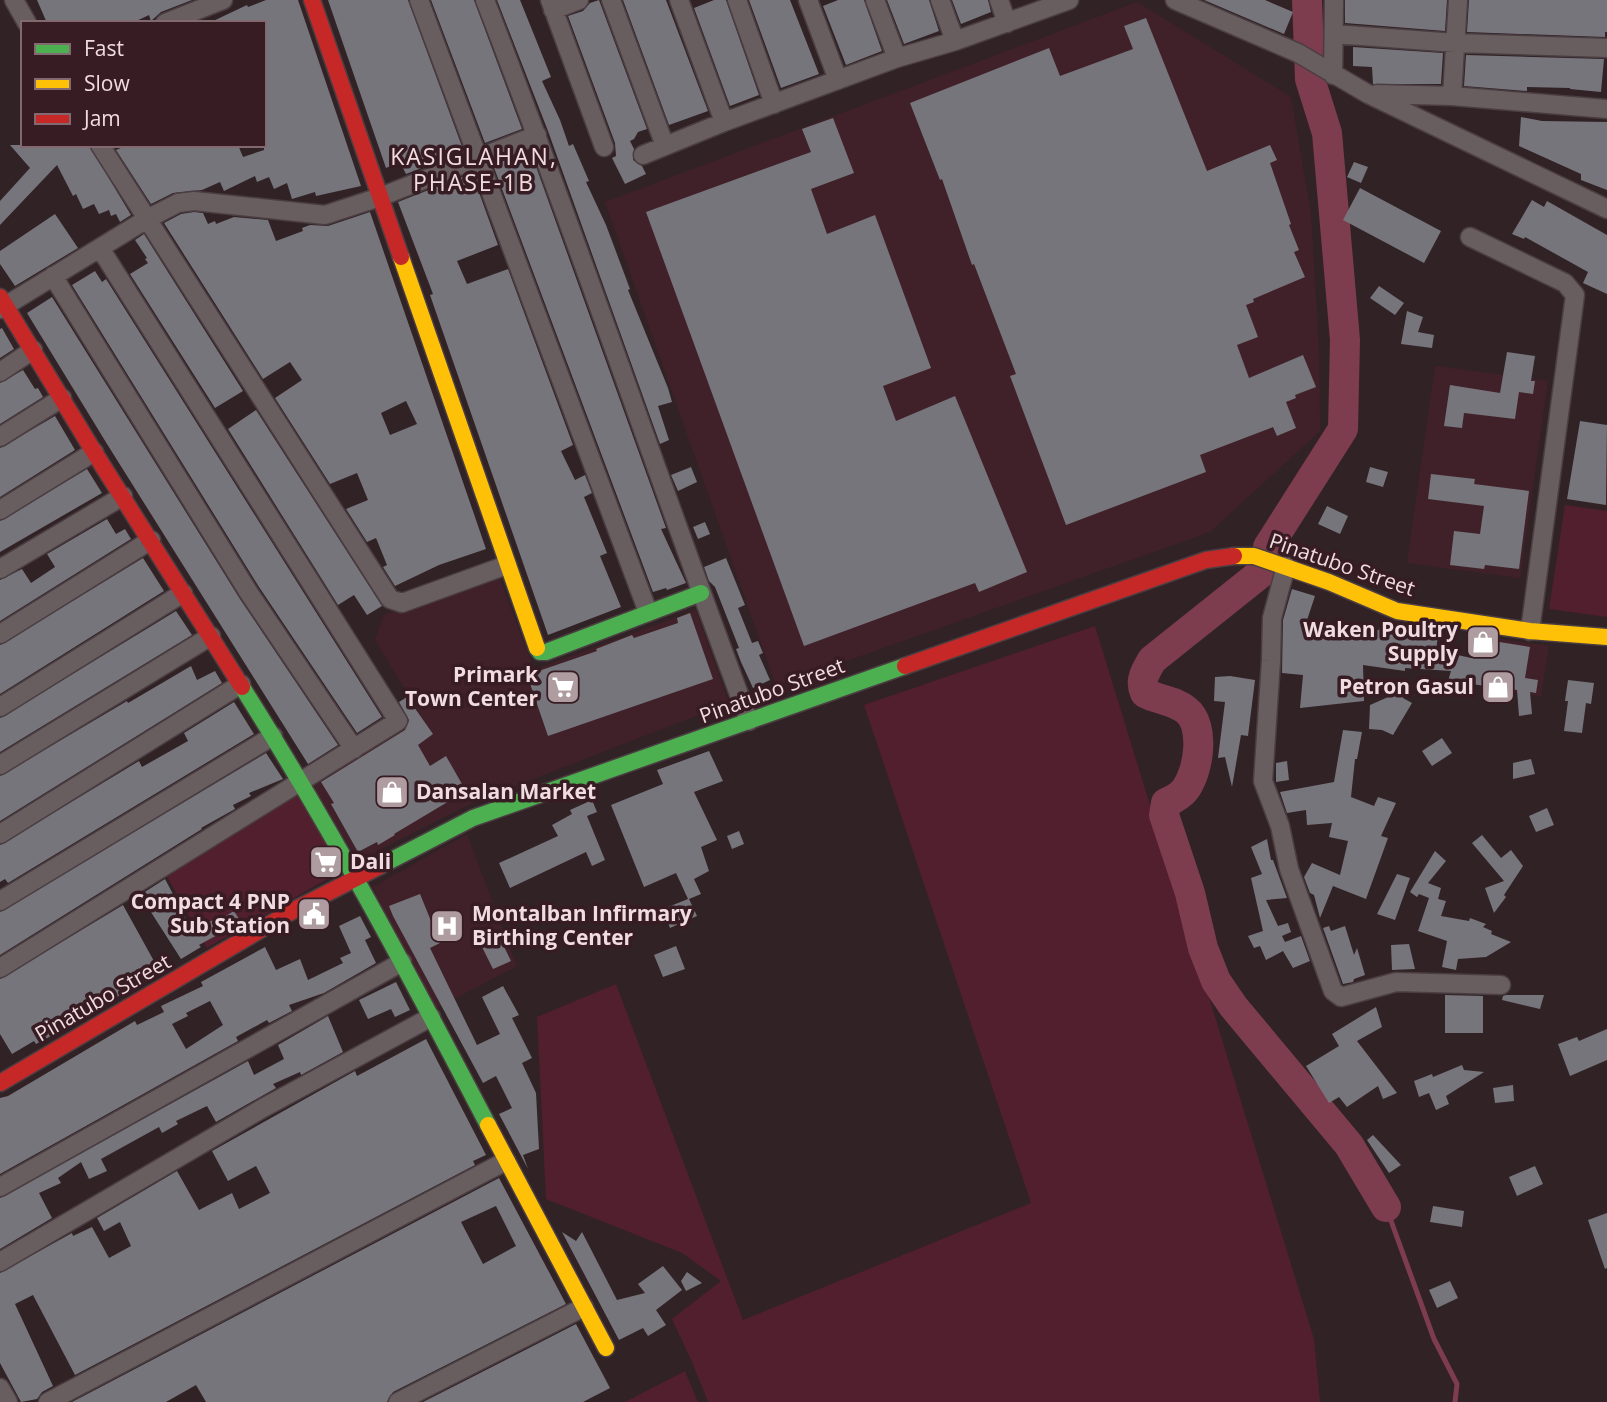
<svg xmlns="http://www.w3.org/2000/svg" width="1607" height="1402" viewBox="0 0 1607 1402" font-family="'Open Sans',sans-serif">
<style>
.built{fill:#412129}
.green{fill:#511f2e}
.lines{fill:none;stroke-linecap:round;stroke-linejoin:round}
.stream{stroke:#7e3c4f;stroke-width:5}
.river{stroke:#7e3c4f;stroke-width:30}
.building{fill:#76757b;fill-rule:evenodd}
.street-casing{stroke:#4b3e42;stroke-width:21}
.fast-casing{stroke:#4b3e42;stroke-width:19}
.slow-casing{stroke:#4b3e42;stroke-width:19}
.jam-casing{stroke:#4b3e42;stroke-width:19}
.street{stroke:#685d5f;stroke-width:18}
.fast{stroke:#4caf50;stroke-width:16}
.slow{stroke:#ffc107;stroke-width:16}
.jam{stroke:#c62828;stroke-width:16}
.labels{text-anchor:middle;stroke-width:7;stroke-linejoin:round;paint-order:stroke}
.street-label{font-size:21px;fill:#f1dde1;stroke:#371c23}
.poi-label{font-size:21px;font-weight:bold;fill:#f1dde1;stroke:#371c23;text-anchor:end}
.neighbourhood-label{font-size:23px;letter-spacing:2px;fill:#f1dde1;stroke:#371c23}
</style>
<rect width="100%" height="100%" fill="#312226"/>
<path class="built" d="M1137,2L1291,97L1311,214L1319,350L1320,431L1210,532L776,686L605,202Z
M1435,366L1548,381L1520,578L1407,563Z
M498,574L534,670L696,610L729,703L474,802L358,861L310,781L418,711L375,640L384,615Z
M1491,638L1549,646L1541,696L1483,688Z
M467,834L517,966L433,1010L373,887Z"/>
<path class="green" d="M1565,505L1607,511V617L1549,609Z
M1095,626L1314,1339L1320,1402H708L692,1362L672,1319L721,1281L682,1253L546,1199L537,1017L616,984L743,1320L1031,1203L864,705Z
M299,793L343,870L207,948L165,873Z
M685,1371L698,1402H625Z"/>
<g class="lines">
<path class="stream" d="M1386,1207L1434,1339L1457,1384L1455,1402"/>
<path class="river" d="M1268,547L1343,429L1345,340L1327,133L1310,79L1307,0
M1261,573L1152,660C1146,671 1139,680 1145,693C1158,700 1174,700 1186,710C1206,725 1199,773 1184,791C1180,796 1172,800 1166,803L1164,815L1190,893L1203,948L1216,981L1233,1006L1349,1145L1386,1207"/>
</g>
<path class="building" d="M37,0H192L161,12L151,21L149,15L132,23H47Z
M266,0H298L361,186L316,196L315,192L292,199L287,183L274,189L269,177L257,182L255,176L224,191L220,182L202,190L173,193L151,204L116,150L128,145H238L243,157L264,150V23H209L247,5L248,7Z
M328,0H408L464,152L406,174L400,162L386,168Z
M431,0H474L522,129L485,143Z
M497,0H520L551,77L542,81L560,120L569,146L573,144L589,181L586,182L606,225L630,289L628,290L668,388L672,402L658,406L669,440L660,444L548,131Z
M599,0L647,129L638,132L634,139L630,141L634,149L633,160L642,166L646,174L625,184L612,158L616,156L615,143L568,16L583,11L590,3Z
M623,0H666L708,111L669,125Z
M714,0H726L759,95L730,106L694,8Z
M749,0H790L819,74L781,88Z
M838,0H864L882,51L846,65L823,6Z
M887,0H929L939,31L904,44Z
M952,0H988L991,12L961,24Z
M1204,0H1265L1293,12L1284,34Z
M1345,0H1447L1445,31L1345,23Z
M1469,0H1607V32H1605V37L1467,32Z
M1146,18L1207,171L1270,145L1277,160L1270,163L1291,224L1289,225L1299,250L1294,252L1305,277L1253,299L1254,302L1246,305L1258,337L1237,345L1249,378L1303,355L1316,387L1295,395L1296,398L1286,402L1296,428L1277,436L1273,427L1200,455L1206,472L1066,525L1010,376L1016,374L974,264L972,265L942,179L940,180L910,103L1049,48L1060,76L1133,49L1124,26Z
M1353,47L1443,53L1441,84H1373L1372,67L1353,66Z
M1466,55L1604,59L1601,92L1570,89V88L1527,87V91L1464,86Z
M1521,117L1542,121L1607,122V190L1581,180V174L1519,146Z
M833,118L854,173L811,189L827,234L875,215L931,368L883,386L896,421L955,396L1027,572L979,592L975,583L804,646L646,212L811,152L802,129Z
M10,145H89L131,215L120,222L116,214L111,216L109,210L99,214L94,204L83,209L76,194L73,196L57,165L0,225V201L30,168Z
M526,152L530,163L534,161L666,528L661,529L686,583L667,590L666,588L653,592L493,165Z
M1354,162L1368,167L1361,183L1347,177Z
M472,173L498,245L457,261L467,284L508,269L573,445L561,451L575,480L585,475L592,493L584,497L607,553L600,556L621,607L548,635L430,295L433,294L398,202Z
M1360,188L1441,231L1424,263L1343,220Z
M1532,200L1544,207L1547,201L1607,235V294L1583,283L1588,272L1525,237L1524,239L1512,234Z
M194,212L203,213L208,224L215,221L216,224L234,217L268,220L276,241L303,231L302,228L310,225L328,226L370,212L486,549L439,565L395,586L383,567L387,565L376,538L367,542L346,509L368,500L357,473L330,484L275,398L302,380L290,362L263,379L164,223L181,214ZM406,401L417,424L390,435L381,413Z
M55,214L78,248L15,286L0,264V251Z
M144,234L243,391L215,408L130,274L148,263L145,259L147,258L135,240Z
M95,271L102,282L106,279L382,717L357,733L259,587L72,285Z
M1379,286L1404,303L1395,315L1370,298Z
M52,297L240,599L338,745L308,764L107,444L27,313Z
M1407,311L1423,317L1418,332L1434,335L1432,348L1401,344Z
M2,328L14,349L0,358V329Z
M1507,352L1535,356L1531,381H1535L1533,394L1519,392L1515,419L1464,413L1462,428L1444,426L1450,385L1500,393Z
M23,370L35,389L38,388L43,397L0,424V383Z
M256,410L382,606L367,615L354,595L338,605L228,429Z
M55,416L75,450L0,497V448Z
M1580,421L1607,425L1606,505L1567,499Z
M691,467L697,482L678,491L671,475Z
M1370,467L1388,472L1383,487L1366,482Z
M87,469L102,493L0,552V521Z
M1431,474L1475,479L1474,484L1529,491L1519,569L1485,565L1484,569L1450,565L1454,531L1480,534L1484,506L1428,499Z
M1327,506L1348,516L1340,534L1318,524Z
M107,519L116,534L125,529L131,539L0,621V580L22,569L31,583L55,567L47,554Z
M705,522L710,534L698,539L693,527Z
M143,558L164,591L0,694V645Z
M726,558L745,605L738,608L752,643L758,641L763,653L759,655L770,680L753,688L741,662L736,649L739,648L715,587L709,581L704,567Z
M1292,589L1315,596L1306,623L1379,630L1382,621L1438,636L1436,650L1471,658L1474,638L1530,647L1525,678L1538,680L1536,693L1530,692L1532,714L1519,716L1517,690L1448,681L1451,671L1405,668V671L1363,665L1364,701L1300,708L1303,675L1282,673L1283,620Z
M176,611L192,635L0,752V718Z
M690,613L713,679L548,736L527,675L597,651L596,649L632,635L634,638L678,623L677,618Z
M191,666L197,680L215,671L222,683L0,821V776L127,701L128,703Z
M1230,676L1255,680L1248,736L1241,735L1232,787L1225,757L1218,758L1225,702L1214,701L1215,677Z
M1568,680L1594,683L1591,704L1586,703L1582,733L1564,731L1568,701H1565Z
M1404,690L1403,698L1412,703L1393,735L1382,730L1369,729L1370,705Z
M407,697L433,734L418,745L430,766L446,756L466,791L394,834L395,835L378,845L377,842L358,852L331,804L334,803L321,782L405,730L409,720L399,702Z
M234,702L254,734L8,883L5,879L0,882V845L139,761L142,767L188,741L184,733Z
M1343,730L1362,732L1357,759H1355L1351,797L1374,806L1378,797L1396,803L1381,836L1388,838L1366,899L1333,886L1320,918L1314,895L1310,893L1304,877L1312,863L1340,875L1348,841L1329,837L1332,823L1307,825L1306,810L1287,813L1280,792L1334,782Z
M1442,738L1452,753L1432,766L1422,751Z
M709,751L723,781L694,792L717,840L701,847L709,871L694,879L701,894L689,899L697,916L670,928L663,909L688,899L676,873L644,887L611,805L663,784L657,770Z
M266,753L283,779L249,793L251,796L233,805L235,809L201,828L202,829L0,955V912Z
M1531,759L1535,774L1513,779V763Z
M1287,761L1289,780L1276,782V763Z
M592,800L597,812L587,816L605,860L592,866L586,852L510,888L499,863L558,836L552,825L572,814L570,810Z
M1547,808L1554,825L1536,832L1529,816Z
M739,831L744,844L732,849L727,836Z
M1482,835L1501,858L1511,850L1523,866L1504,895L1506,897L1494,913L1485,888L1504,881L1472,843Z
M1267,839L1271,860H1273L1287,898L1266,900L1278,926L1288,923L1291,932L1282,936L1285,942L1301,936L1310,961L1293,968L1283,951L1266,960L1260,946L1254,948L1248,936L1263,931L1251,878L1262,874L1251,847Z
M1435,851L1446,861L1428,883L1441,888L1438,899L1446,901L1441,916L1469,921L1470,918L1486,924L1483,927L1492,931L1491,934L1511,942L1486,957L1458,959L1456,970L1442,967L1447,941L1418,931L1429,898L1419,894L1417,897L1410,892Z
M1397,874L1410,878L1395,920L1377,914Z
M165,879L192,930L213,920L214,923L234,911L241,922L199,945L201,947L181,959L140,895Z
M420,894L440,943L430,948L477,1045L500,1034L482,997L503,986L519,1015L512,1018L532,1058L522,1063L536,1093L539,1149L523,1155L528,1169L499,1114L512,1108L496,1076L483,1083L393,916L389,906Z
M123,905L160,972L110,1001L109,999L79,1010L81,1016L51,1031L53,1035L36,1044L34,1041L12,1054L0,1034V979Z
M360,916L371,937L365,940L376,963L324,993L289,1005L292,1011L269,1023L267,1020L236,1037L238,1041L0,1174V1098L8,1096L135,1021L137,1025L164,1012L161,1006L203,986L201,982L265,947L276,970L300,959L308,980L343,963L340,958L351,953L339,926ZM210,1001L223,1025L186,1049L172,1024L188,1016L186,1013Z
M1329,926L1331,931L1345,926L1354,955L1357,948L1365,975L1354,979L1353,982L1343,984L1323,928Z
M499,936L511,961L493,969L481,945Z
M1409,944L1415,969L1392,970L1391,945Z
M676,946L685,969L663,977L654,955Z
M396,982L410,1010L395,1017L391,1009L368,1019L359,1000Z
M1445,995L1483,996V1033H1445Z
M1506,995H1544L1540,1009L1502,1000L1503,996Z
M1376,1007L1382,1027L1357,1041L1397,1093L1383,1099L1378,1086L1347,1107L1339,1097L1329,1103L1306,1066L1339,1046L1332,1034Z
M328,1016L343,1052L301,1075L300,1072L273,1084L276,1088L216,1122L207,1106L176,1121L178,1124L162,1133L159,1127L101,1159L107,1171L89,1179L81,1162L58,1178L61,1183L39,1193L52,1218L0,1249V1198L248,1061L254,1075L284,1059L278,1045Z
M1607,1029V1060L1570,1076L1558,1044L1577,1037L1579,1041Z
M426,1039L486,1155L473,1161L475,1165L75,1375L33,1295L15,1304L53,1386L42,1392L37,1399L21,1402L0,1363V1273L72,1233L73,1236L92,1227L109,1258L131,1246L120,1222L104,1231L97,1218L177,1171L199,1210L232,1193L239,1209L270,1193L256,1166L228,1181L212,1151L355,1071L357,1076Z
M1462,1065L1464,1070L1484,1072L1446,1096L1449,1104L1436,1110L1429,1093L1419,1097L1414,1081L1432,1074L1433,1077Z
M1513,1085L1514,1101L1495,1103L1493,1088Z
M1373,1135L1401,1165L1389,1173L1367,1140Z
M1535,1166L1543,1184L1517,1196L1509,1177Z
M499,1178L566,1304L393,1392L387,1402H206L196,1385L166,1402H72ZM496,1206L516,1246L483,1264L461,1222Z
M1433,1206L1464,1211L1462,1227L1430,1222Z
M1607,1213V1268L1605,1269L1588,1220Z
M562,1232L576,1241L582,1232L617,1300L645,1293L638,1284L663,1266L682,1290L656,1310L666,1325L648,1336L643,1328L619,1340Z
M687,1272L702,1283L686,1291L681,1281Z
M1450,1281L1458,1298L1437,1308L1429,1290Z
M576,1324L610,1388L583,1402H423Z"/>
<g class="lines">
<g class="street-casing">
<path id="street" d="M14,0L27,23
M419,0L648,612
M485,0C578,239 659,482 749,721
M550,0L604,147
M611,0L665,146
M679,0L724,122
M737,0L774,104
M808,0L838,80
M875,0L897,58
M940,0L955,41
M999,0L1007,23
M1175,0L1298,53L1368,94L1607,209
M553,10L579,0
M165,23L223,0
M1334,34L1456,43L1607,48
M1333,75L1334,0
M1377,94L1452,96L1607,109
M1452,96L1458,0
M100,145L390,599L402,603L507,565
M643,155L724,122L897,58L955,41L1069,0
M1470,237L1565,283L1575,295L1530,631
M53,276L249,593L354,749
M0,309L147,219L178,203L194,201L325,215L380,197L537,135
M0,372L33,350
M0,437L62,398
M0,510L94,452
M1286,566L1272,618L1271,661L1263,781L1280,826L1289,869L1333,991L1341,997L1396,982L1501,985
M0,569L123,496
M0,634L151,540
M0,707L183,593
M0,765L211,636
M0,834L241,684
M0,901L273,736
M0,968L398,721L100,248
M0,1187L402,962
M0,1262L263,1108L431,1017
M0,1388L8,1402
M48,1402L506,1161
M398,1402L584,1307"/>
</g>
<g class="fast-casing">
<path id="fast" d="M537,648L540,652H546L701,593
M242,687C332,829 410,976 488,1125
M380,866L473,818L905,666"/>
</g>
<g class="slow-casing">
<path id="slow" d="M401,257L537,648
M1234,556H1254L1329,582L1397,611L1530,631L1607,637
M488,1125L606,1348"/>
</g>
<g class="jam-casing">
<path id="jam" d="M312,0L401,257
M0,297L94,452L242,687
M905,666L1206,560L1234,556
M0,1083L294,910L380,866"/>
</g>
<use href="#street" class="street"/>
<use href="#fast" class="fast"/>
<use href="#slow" class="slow"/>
<use href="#jam" class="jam"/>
</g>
<defs>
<g id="shop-square" transform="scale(1.75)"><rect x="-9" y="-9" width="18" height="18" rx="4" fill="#ae9ca0" stroke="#371c23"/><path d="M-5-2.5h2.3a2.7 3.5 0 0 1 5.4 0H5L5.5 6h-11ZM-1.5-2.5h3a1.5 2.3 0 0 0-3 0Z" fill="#fff"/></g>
<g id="supermarket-square" transform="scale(1.75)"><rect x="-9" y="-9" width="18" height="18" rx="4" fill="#ae9ca0" stroke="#371c23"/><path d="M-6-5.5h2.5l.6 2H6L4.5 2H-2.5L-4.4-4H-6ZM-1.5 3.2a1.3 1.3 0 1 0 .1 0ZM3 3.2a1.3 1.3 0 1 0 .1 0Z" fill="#fff"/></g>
<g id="civic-square" transform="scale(1.75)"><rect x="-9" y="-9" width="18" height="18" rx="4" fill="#ae9ca0" stroke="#371c23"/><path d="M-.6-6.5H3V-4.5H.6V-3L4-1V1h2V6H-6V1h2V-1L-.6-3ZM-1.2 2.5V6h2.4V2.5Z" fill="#fff"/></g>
<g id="hospital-square" transform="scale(1.75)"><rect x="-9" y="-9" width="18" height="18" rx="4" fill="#ae9ca0" stroke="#371c23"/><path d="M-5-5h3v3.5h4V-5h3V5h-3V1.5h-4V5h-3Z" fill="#fff"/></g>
</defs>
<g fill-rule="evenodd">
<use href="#shop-square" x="1483" y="642"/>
<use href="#supermarket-square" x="563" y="687"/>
<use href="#shop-square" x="1498" y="687"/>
<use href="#shop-square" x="392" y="792"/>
<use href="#supermarket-square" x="326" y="862"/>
<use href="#civic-square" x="314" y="914"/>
<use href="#hospital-square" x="447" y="926"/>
</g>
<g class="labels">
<g class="street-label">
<text transform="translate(1342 565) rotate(19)" y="7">Pinatubo Street</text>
<text transform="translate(772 691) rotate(-20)" y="7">Pinatubo Street</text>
<text transform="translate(103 998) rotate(-30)" y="7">Pinatubo Street</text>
</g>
<g class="poi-label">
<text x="1458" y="637">Waken Poultry<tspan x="1458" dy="24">Supply</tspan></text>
<text x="538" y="682">Primark<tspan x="538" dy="24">Town Center</tspan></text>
<text x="1474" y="694">Petron Gasul</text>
<text x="416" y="799" text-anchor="start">Dansalan Market</text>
<text x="350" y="869" text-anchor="start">Dali</text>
<text x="290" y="909">Compact 4 PNP<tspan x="290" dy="24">Sub Station</tspan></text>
<text x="472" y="921" text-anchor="start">Montalban Infirmary<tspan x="472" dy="24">Birthing Center</tspan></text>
</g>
<g class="neighbourhood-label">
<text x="474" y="165">KASIGLAHAN,<tspan x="474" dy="26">PHASE-1B</tspan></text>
</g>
</g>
<rect x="21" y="21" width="245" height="126" fill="#371c23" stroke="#81696f" stroke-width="2"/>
<rect x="35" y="44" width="35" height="10" fill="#4caf50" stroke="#81696f" stroke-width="2"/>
<text x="84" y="56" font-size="21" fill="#f1dde1">Fast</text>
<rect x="35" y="79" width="35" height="10" fill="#ffc107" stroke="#81696f" stroke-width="2"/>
<text x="84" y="91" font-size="21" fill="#f1dde1">Slow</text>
<rect x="35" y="114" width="35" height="10" fill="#c62828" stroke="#81696f" stroke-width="2"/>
<text x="84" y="126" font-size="21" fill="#f1dde1">Jam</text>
</svg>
